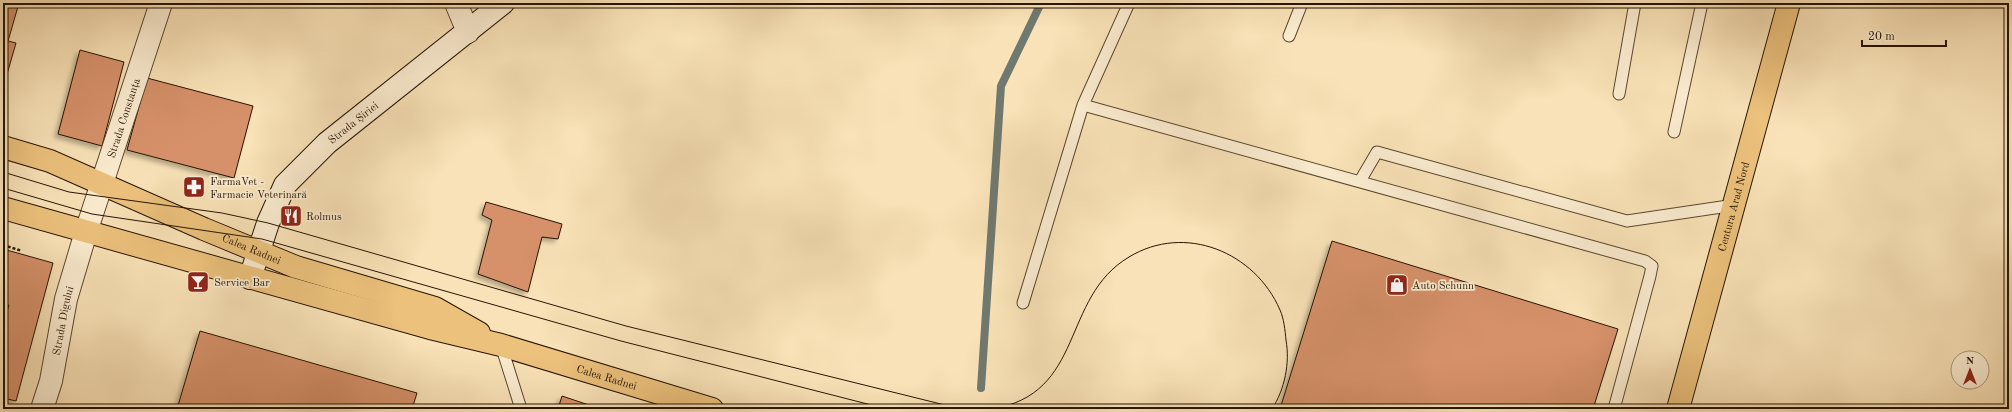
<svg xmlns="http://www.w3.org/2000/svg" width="2012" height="412" viewBox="0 0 2012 412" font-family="'Old Standard TT',serif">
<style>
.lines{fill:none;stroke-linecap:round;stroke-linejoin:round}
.stream{stroke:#70796f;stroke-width:8}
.building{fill:#d6916b;stroke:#261401;filter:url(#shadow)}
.service-casing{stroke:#5b482e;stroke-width:13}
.minor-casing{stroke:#5b482e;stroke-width:24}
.tertiary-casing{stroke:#5b482e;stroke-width:24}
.secondary-casing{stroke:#261401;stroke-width:24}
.primary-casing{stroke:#261401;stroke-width:24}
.path{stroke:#261401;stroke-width:2.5;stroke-dasharray:3 2;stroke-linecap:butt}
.service{stroke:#fbecd0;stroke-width:11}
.minor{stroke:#fbecd0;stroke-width:22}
.tertiary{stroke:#fbecd0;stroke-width:22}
.secondary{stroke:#fbecd0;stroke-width:22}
.primary{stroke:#ecc17c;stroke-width:22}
.tram{stroke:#261401;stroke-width:1}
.labels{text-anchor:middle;stroke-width:3.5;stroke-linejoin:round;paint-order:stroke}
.street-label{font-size:11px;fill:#261401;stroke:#fbecd0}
.poi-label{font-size:11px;fill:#261401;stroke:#fbecd0;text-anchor:start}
</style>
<defs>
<filter id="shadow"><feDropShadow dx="-3.5" dy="3.5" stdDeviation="2" flood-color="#0004"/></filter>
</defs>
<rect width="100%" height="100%" fill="#f9e2b7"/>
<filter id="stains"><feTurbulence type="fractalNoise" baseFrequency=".005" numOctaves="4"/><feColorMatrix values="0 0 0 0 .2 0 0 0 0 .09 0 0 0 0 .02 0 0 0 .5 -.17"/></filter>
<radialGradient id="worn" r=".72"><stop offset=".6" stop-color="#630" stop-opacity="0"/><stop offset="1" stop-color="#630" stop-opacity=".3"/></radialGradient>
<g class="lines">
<path class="stream" d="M981,388L1001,86L1041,3"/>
</g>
<path class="building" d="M3,3H19L8,41L16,43L3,88Z
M80,50L124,62L102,146L58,134Z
M147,78L253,106L234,178L127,150Z
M486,202L562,224L558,239L542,237L528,292L478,274L492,220L482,215Z
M1332,241L1618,329L1593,409H1280Z
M3,249L53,263L16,401L3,398V325L9,305L3,303Z
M200,331L417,393L412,409H177Z
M562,396L601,409H558Z"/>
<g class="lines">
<g class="service-casing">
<path id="service" d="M1289,36L1302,3
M1619,94L1635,3
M1083,105L1645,261L1652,266L1650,276L1614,409
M1674,132L1702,3
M1360,181L1377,152L1627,221L1735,205
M1023,303L1083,105L1129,3
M501,345L521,409"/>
</g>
<g class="minor-casing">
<g id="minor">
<path d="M456,3L468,32"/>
<path id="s1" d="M86,232L161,3"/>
</g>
</g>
<g class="tertiary-casing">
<g id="tertiary">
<path id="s2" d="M42,409L51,381L66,299L86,232"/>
</g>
</g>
<g class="secondary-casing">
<g id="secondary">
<path id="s3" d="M250,278L268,223L285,185L327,143L503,3"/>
</g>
</g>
<g class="primary-casing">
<g id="primary">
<path id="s4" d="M3,147L50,161L204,229L296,267L435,308L479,333"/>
<path id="s5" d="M3,208L430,328L501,345L712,409"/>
<path id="s6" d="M1678,409L1789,3"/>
</g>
</g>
<path class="path" d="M3,245L22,251"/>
<use href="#service" class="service"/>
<use href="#minor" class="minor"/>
<use href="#tertiary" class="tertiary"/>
<use href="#secondary" class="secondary"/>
<use href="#primary" class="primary"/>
<path class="tram" d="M3,172L69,192L222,213L268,223L626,326L961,409
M3,188L92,214L262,239L621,341L887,409
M958,408L973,409
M992,409C1086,394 1060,298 1129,257C1185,223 1255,252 1280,310C1284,319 1285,330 1286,340C1290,363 1285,389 1272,409"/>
</g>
<defs>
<g id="pharmacy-square" transform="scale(1.15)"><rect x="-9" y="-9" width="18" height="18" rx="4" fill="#8f2418" stroke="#fbecd0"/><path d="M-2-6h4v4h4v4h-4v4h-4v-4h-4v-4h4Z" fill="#fff"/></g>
<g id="restaurant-square" transform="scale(1.15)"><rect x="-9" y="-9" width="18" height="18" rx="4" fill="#8f2418" stroke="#fbecd0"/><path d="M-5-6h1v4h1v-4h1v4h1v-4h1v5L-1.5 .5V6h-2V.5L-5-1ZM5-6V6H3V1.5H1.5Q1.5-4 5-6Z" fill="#fff"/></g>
<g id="bar-square" transform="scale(1.15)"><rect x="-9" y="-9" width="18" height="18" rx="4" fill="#8f2418" stroke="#fbecd0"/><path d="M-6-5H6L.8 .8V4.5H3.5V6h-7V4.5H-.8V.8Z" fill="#fff"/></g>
<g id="shop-square" transform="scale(1.15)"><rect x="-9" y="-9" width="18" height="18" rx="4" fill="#8f2418" stroke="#fbecd0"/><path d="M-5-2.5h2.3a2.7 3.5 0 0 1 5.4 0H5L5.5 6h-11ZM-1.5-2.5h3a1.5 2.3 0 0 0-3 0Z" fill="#fff"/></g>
</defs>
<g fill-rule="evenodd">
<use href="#pharmacy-square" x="194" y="187"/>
<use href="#restaurant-square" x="291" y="216"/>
<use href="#bar-square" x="198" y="282"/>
<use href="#shop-square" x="1397" y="285"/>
</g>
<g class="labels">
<g class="street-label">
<text dy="4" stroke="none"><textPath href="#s1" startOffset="120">Strada Constanța</textPath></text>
<text dy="4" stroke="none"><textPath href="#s3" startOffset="192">Strada Șiriei</textPath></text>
<text dy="4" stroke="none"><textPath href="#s6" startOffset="210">Centura Arad Nord</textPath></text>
<text dy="4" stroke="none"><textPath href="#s4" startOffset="269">Calea Radnei</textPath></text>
<text dy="4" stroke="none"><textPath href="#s2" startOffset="91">Strada Digului</textPath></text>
<text dy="4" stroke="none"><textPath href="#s5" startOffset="627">Calea Radnei</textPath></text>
</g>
<g class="poi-label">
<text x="210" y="185">FarmaVet -<tspan x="210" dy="13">Farmacie Veterinară</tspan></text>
<text x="306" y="220">Rolmus</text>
<text x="214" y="286">Service Bar</text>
<text x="1412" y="289">Auto Schunn</text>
</g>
</g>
<rect width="2012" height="412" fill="none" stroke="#f9e2b7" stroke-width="16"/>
<rect x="4" y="4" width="2004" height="404" fill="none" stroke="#261401" stroke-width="2"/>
<rect x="8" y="8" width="1996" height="396" fill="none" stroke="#261401"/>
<g transform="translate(1970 370)"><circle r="19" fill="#fbecd0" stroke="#a6967d"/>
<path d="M0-3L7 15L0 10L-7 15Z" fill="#8f2418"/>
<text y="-6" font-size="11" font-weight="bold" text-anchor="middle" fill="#261401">N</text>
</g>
<path d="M1862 40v6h84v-6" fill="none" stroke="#261401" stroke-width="2"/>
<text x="1868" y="40" font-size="12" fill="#261401" stroke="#fbecd0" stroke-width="3" paint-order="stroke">20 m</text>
<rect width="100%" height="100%" filter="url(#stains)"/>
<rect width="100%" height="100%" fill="url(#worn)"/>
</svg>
